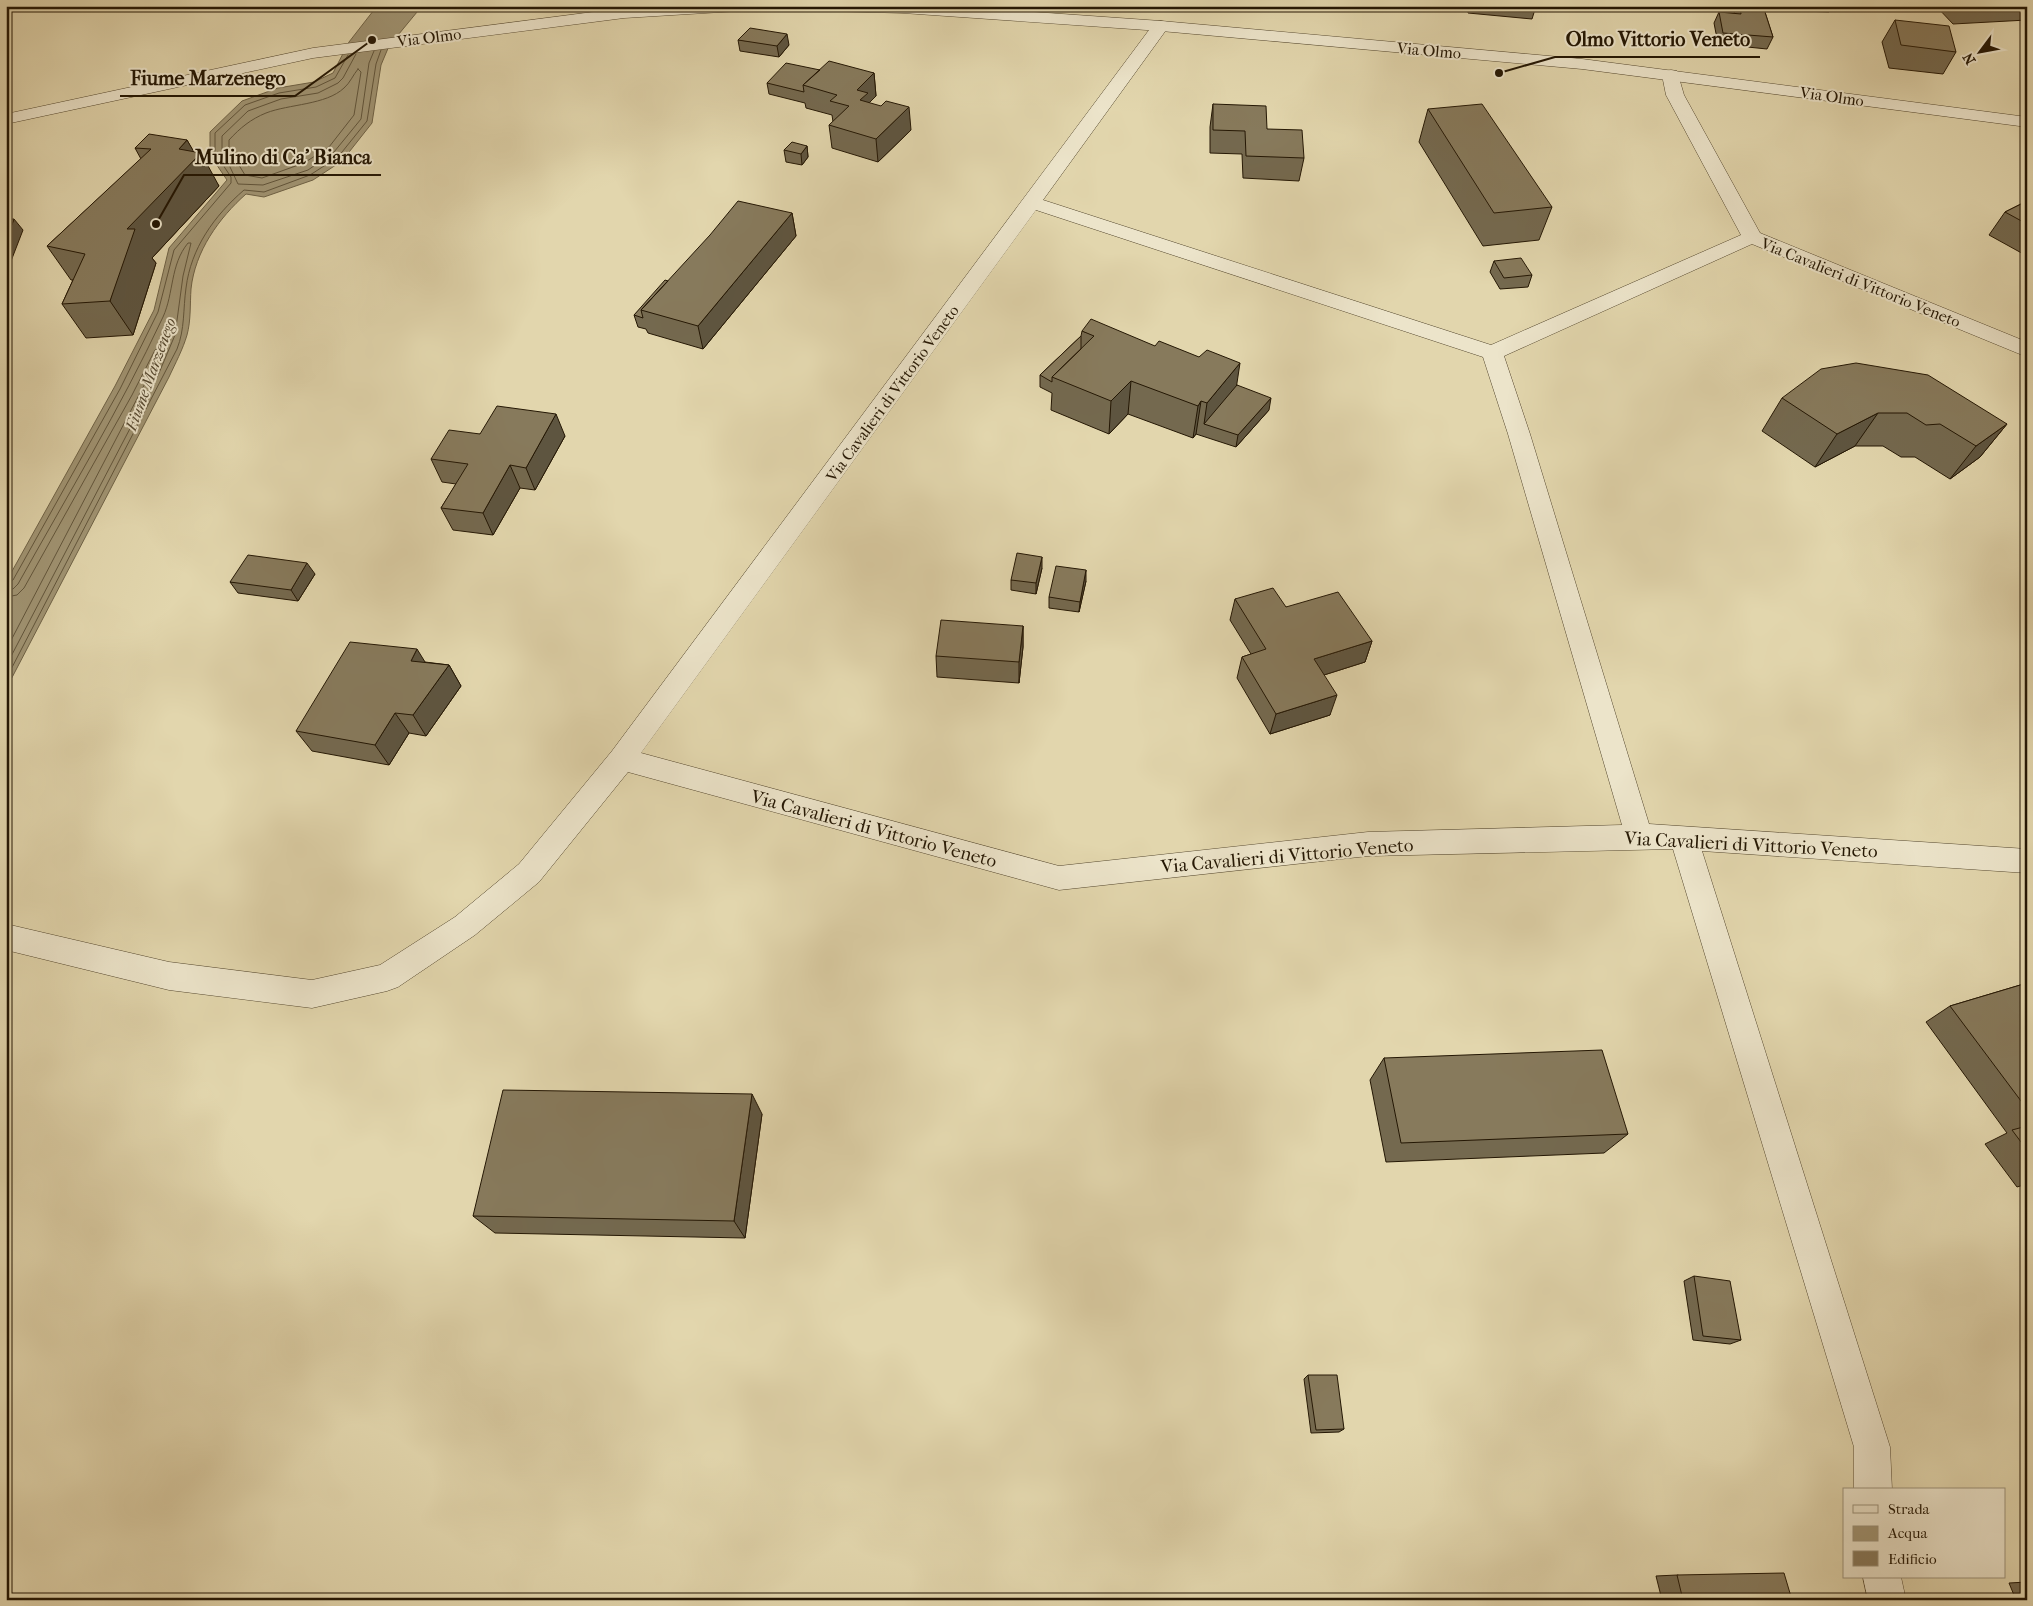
<svg xmlns="http://www.w3.org/2000/svg" width="2033" height="1606" viewBox="0 0 2033 1606" font-family="'IM FELL French Canon',serif">
<style>
.water{fill:#a19574;stroke:#6f6347}
.lines{fill:none;stroke-linecap:round;stroke-linejoin:round}
.shore{stroke:#62563c;stroke-width:1}
.minor-casing{stroke:#54472e;stroke-width:1}
.tertiary-casing{stroke:#54472e;stroke-width:1}
.minor{fill:#ece4ca;fill-rule:evenodd}
.tertiary{fill:#ece4ca;fill-rule:evenodd}
.wall{fill:#74694f;stroke:#241704}
.shaded-wall{fill:#5e5540;stroke:#241704}
.building{fill:#877a5c;stroke:#241704}
.labels{text-anchor:middle;stroke-width:4;stroke-linejoin:round;paint-order:stroke}
.far-street-label{font-size:16px;fill:#241704;stroke:#ece4ca}
.far-water-label{font-size:16px;font-style:italic;fill:#564931;stroke:#ece4ca}
.street-label{font-size:19px;fill:#241704;stroke:#ece4ca}
.leader{fill:none;stroke:#241704;stroke-width:2}
.callout-dot{fill:#241704;stroke:#ece4ca;stroke-width:2}
.callout-label{font-size:20px;text-anchor:middle;font-weight:bold;fill:#241704;stroke:#ece4ca;stroke-width:4;stroke-linejoin:round;paint-order:stroke}
</style>
<rect width="100%" height="100%" fill="#e2d6ad"/>
<filter id="stains"><feTurbulence type="fractalNoise" baseFrequency=".004" numOctaves="4"/><feColorMatrix values="0 0 0 0 .2 0 0 0 0 .09 0 0 0 0 .02 0 0 0 .5 -.17"/></filter>
<radialGradient id="worn" r=".72"><stop offset=".6" stop-color="#630" stop-opacity="0"/><stop offset="1" stop-color="#630" stop-opacity=".3"/></radialGradient>
<path class="water" d="M377,6H422L389,46L381,65L372,123L342,161L313,180L264,197L246,194C219,218 195,251 191,289C190,303 191,321 187,335C183,349 175,364 169,377L6,689V582L115,386L154,310L169,248L227,180L210,155V132L242,101L278,88L314,82L333,73L349,42Z"/>
<g class="lines">
<path class="shore" d="M356,54L343,78L338,83L318,93L281,99L248,111L222,136V150L238,184L263,185L308,170L334,152L361,119L369,63L374,51
M358,69L361,72L354,115L329,147L304,163L262,178L245,175L229,149V140C240,128 251,119 266,113C289,104 326,105 344,88C350,83 353,75 358,69Z
M6,583L13,580L120,389L158,312L174,250L231,183V177L215,153V133L245,105L279,93L316,87L335,78L348,55
M6,590L13,589L18,584C67,496 120,409 163,317C174,293 170,265 188,243H191L183,276L175,335L159,373L6,666
M6,597L17,595L24,588L132,395L155,350L158,349L159,352L152,370L6,650
M6,679L177,349C185,329 183,309 186,288C191,248 214,216 244,190L264,192L310,175L338,157L367,121L376,64L381,50"/>
<g class="minor-casing">
<path id="minor" d="M1161,21L1167,22L1169,26L1043,200L1491,345L1741,235L1666,95L1662,75L1665,71L1671,70L1677,71L1684,95L1760,233L2027,342V357L1752,244L1504,356L1530,434L1649,824L2027,849V873L1702,851L1890,1447L1892,1490H1854V1447L1673,849L1368,856L1059,890L628,772L539,882L475,935L398,987L387,991L312,1008L169,990L6,950V924L169,962L312,980L380,965L455,917L519,864L612,751L1155,22ZM1036,210L1483,357L1508,434L1622,825L1368,832L1059,866L641,753Z
M1863,1577H1901L1906,1600H1868Z"/>
</g>
<g class="tertiary-casing">
<path id="tertiary" d="M654,6H746L744,9L738,11L624,18L313,58L6,124V114L313,48L624,8Z
M821,6H949L1161,21L1582,59L2027,117V127L1582,69L1161,31L903,13L829,11L823,9Z"/>
</g>
<use href="#minor" class="minor"/>
<use href="#tertiary" class="tertiary"/>
</g>
<path class="wall" d="M1468,6H1536L1532,19L1468,13Z
M1737,6H1763L1773,37L1767,49L1718,44L1714,23L1719,12L1734,13Z
M1775,6H1835L1829,12L1777,10Z
M1936,6H2027V20L1953,24Z
M1895,20L1956,52L1943,74L1889,68L1882,42Z
M738,40L789,45L779,57L740,51Z
M820,70L874,73L876,96L869,103L911,130L878,162L832,148L829,125L833,122L832,115L806,108L805,103L769,94L767,83Z
M1213,104L1267,129L1304,158L1299,181L1243,178L1242,154L1210,153V127Z
M1428,109L1552,207L1539,240L1483,246L1419,142Z
M187,140L193,151L219,186L152,258L156,263L133,335L86,338L62,304L73,280H71L47,246L141,159L135,148Z
M807,146L808,157L802,165L786,162L784,150Z
M2027,201V256L1989,235L2005,212Z
M792,213L796,236L703,349L648,333L646,329L638,327L634,315L668,281Z
M1494,261L1532,275L1528,287L1500,289L1490,272Z
M1082,331L1237,385L1269,410L1236,447L1196,434L1193,438L1128,414L1109,434L1051,410L1052,393L1040,387V375L1081,336Z
M1782,398L2007,424L1980,457L1950,479L1915,457H1901L1883,446H1855L1815,467L1762,431Z
M480,434L565,436L535,490L520,488L493,535L453,530L441,508L456,484L442,482L431,459Z
M1042,568L1036,594L1011,590V580Z
M315,574L298,601L238,593L230,582Z
M1086,581L1079,612L1049,608V597Z
M1235,599L1286,607L1372,641L1365,662L1324,675L1330,715L1270,734L1237,678L1242,657L1251,654L1230,620Z
M1023,626V647L1019,683L937,677L936,656Z
M425,662L449,665L461,686L426,736L409,733L389,765L312,751L296,731Z
M2027,983V1184L2017,1187L1985,1144L2007,1133L1926,1022L1950,1006Z
M1384,1058L1628,1134L1604,1153L1386,1162L1370,1080Z
M762,1114L745,1238L495,1233L473,1216Z
M1694,1276L1741,1340L1730,1344L1693,1340L1684,1281Z
M1308,1375L1344,1429L1339,1432L1311,1433L1304,1379Z
M1677,1575L1792,1600H1662L1656,1576Z
M2027,1582V1600H2016L2009,1583Z"/>
<path class="shaded-wall" d="M1832,6H1835L1829,12Z
M787,34L789,45L779,57L777,46Z
M874,73L876,96L869,103L863,123L857,90Z
M909,107L911,130L878,162L876,139Z
M187,140L197,157L201,153L219,186L152,258L156,263L133,335L110,301L127,229L179,149Z
M807,146L808,157L802,165L801,154Z
M792,213L796,236L703,349L698,326Z
M14,219L23,230L6,274V240Z
M1240,363L1235,396L1204,424L1207,403Z
M1131,381L1128,414L1109,434L1111,401Z
M1271,398L1269,410L1236,447L1238,435Z
M1201,401L1196,434L1193,438L1198,406Z
M1878,413L1855,446L1815,467L1837,434Z
M556,414L565,436L535,490L526,468Z
M2007,424L1980,457L1950,479L1976,446Z
M510,465L520,488L493,535L483,513Z
M1042,557V568L1036,594V583Z
M307,563L315,574L298,601L291,590Z
M1086,570V581L1079,612L1080,602Z
M1023,626V647L1019,683V662Z
M1372,641L1365,662L1308,680L1314,659Z
M417,649L430,670L411,661Z
M449,665L461,686L426,736L413,715Z
M1337,695L1330,715L1270,734L1276,714Z
M395,713L409,733L389,765L375,745Z
M752,1094L762,1114L745,1238L734,1221Z"/>
<path class="building" d="M1740,6H1763L1773,37L1723,33L1719,12L1741,14Z
M1895,20L1949,26L1956,52L1901,45Z
M750,28L787,34L777,46L738,40Z
M829,61L874,73L857,90L868,93L860,100L881,106L886,101L909,107L876,139L829,125L849,106L830,101L837,95L803,85Z
M786,63L820,70L803,85L804,92L767,83Z
M1213,104L1266,106L1267,129L1302,130L1304,158L1246,156L1245,131L1213,130Z
M1482,104L1552,207L1494,213L1428,109Z
M149,134L187,140L179,149L201,153L127,229H135L110,301L62,304L85,254L47,246L151,149L135,148Z
M792,142L807,146L801,154L784,150Z
M738,201L792,213L698,326L641,310L710,235Z
M2027,201V224L2005,212Z
M6,219H14L6,240Z
M1521,258L1532,275L1504,278L1494,261Z
M665,280L668,281L641,310L643,318L634,315Z
M1091,319L1155,346L1159,341L1199,357L1207,350L1240,363L1207,403L1201,401L1198,406L1131,381L1111,401L1052,377L1094,336L1082,331Z
M1081,336V349L1052,377V382L1040,375Z
M1856,363L1928,375L2007,424L1976,446L1940,424L1926,425L1907,413H1878L1837,434L1782,398L1821,369Z
M1237,385L1271,398L1238,435L1204,424Z
M497,406L556,414L526,468L510,465L483,513L441,508L468,464L431,459L449,430L480,434Z
M1017,553L1042,557L1036,583L1011,580Z
M248,555L307,563L291,590L230,582Z
M1056,566L1086,570L1080,602L1049,597Z
M1273,588L1286,607L1338,592L1372,641L1314,659L1337,695L1276,714L1242,657L1266,649L1235,599Z
M941,620L1023,626L1019,662L936,656Z
M350,642L417,649L411,661L449,665L413,715L395,713L375,745L296,731Z
M2027,983V1109L1950,1006Z
M1602,1050L1628,1134L1401,1143L1384,1058Z
M503,1090L752,1094L734,1221L473,1216Z
M2027,1126V1150L2012,1130Z
M1694,1276L1730,1281L1741,1340L1703,1336Z
M1308,1375H1337L1344,1429L1316,1430Z
M1784,1573L1792,1600H1683L1677,1575Z"/>
<g class="labels">
<g class="far-street-label">
<text transform="translate(429 37) rotate(-7)" y="6">Via Olmo</text>
<text transform="translate(1429 50) rotate(5)" y="6">Via Olmo</text>
<text transform="translate(1832 96) rotate(8)" y="6">Via Olmo</text>
<text transform="translate(1861 282) rotate(22)" y="6">Via Cavalieri di Vittorio Veneto</text>
<text transform="translate(892 393) rotate(-54)" y="6">Via Cavalieri di Vittorio Veneto</text>
</g>
<g class="far-water-label">
<text transform="translate(150 374) rotate(-70)" y="6">Fiume Marzenego</text>
</g>
<g class="street-label">
<text transform="translate(874 828) rotate(15)" y="7">Via Cavalieri di Vittorio Veneto</text>
<text transform="translate(1751 844) rotate(3)" y="7">Via Cavalieri di Vittorio Veneto</text>
<text transform="translate(1287 855) rotate(-5)" y="7">Via Cavalieri di Vittorio Veneto</text>
</g>
</g>
<path class="leader" d="M1499 73L1555 57H1760M372 40L295 96H120M156 224L184 175H381"/>
<g class="callout-dot">
<circle cx="1499" cy="73" r="5"/>
<circle cx="372" cy="40" r="5"/>
<circle cx="156" cy="224" r="5"/>
</g>
<g class="callout-label">
<text x="1658" y="46">Olmo Vittorio Veneto</text>
<text x="208" y="85">Fiume Marzenego</text>
<text x="283" y="164">Mulino di Ca’ Bianca</text>
</g>
<rect width="2033" height="1606" fill="none" stroke="#e2d6ad" stroke-width="25"/>
<rect x="8" y="8" width="2018" height="1591" fill="none" stroke="#241704" stroke-width="2.5"/>
<rect x="12" y="12" width="2008" height="1581" fill="none" stroke="#241704"/>
<rect x="1843" y="1488" width="162" height="90" fill="#ece4ca" stroke="#9c927b"/>
<rect x="1853" y="1505" width="25" height="8" fill="#ece4ca" stroke="#9c927b"/>
<text x="1888" y="1514" font-size="15" fill="#241704">Strada</text>
<rect x="1853" y="1526" width="25" height="15" fill="#a19574" stroke="#9c927b"/>
<text x="1888" y="1538" font-size="15" fill="#241704">Acqua</text>
<rect x="1853" y="1551" width="25" height="15" fill="#877a5c" stroke="#9c927b"/>
<text x="1888" y="1564" font-size="15" fill="#241704">Edificio</text>
<g transform="translate(1980 52) rotate(238)" stroke="#ece4ca" stroke-width="4" paint-order="stroke">
<path d="M0-4L9 19L0 12L-9 19Z" fill="#241704"/>
<text y="-8" font-size="14" font-weight="bold" text-anchor="middle" fill="#241704">N</text>
</g>
<rect width="100%" height="100%" filter="url(#stains)"/>
<rect width="100%" height="100%" fill="url(#worn)"/>
</svg>
